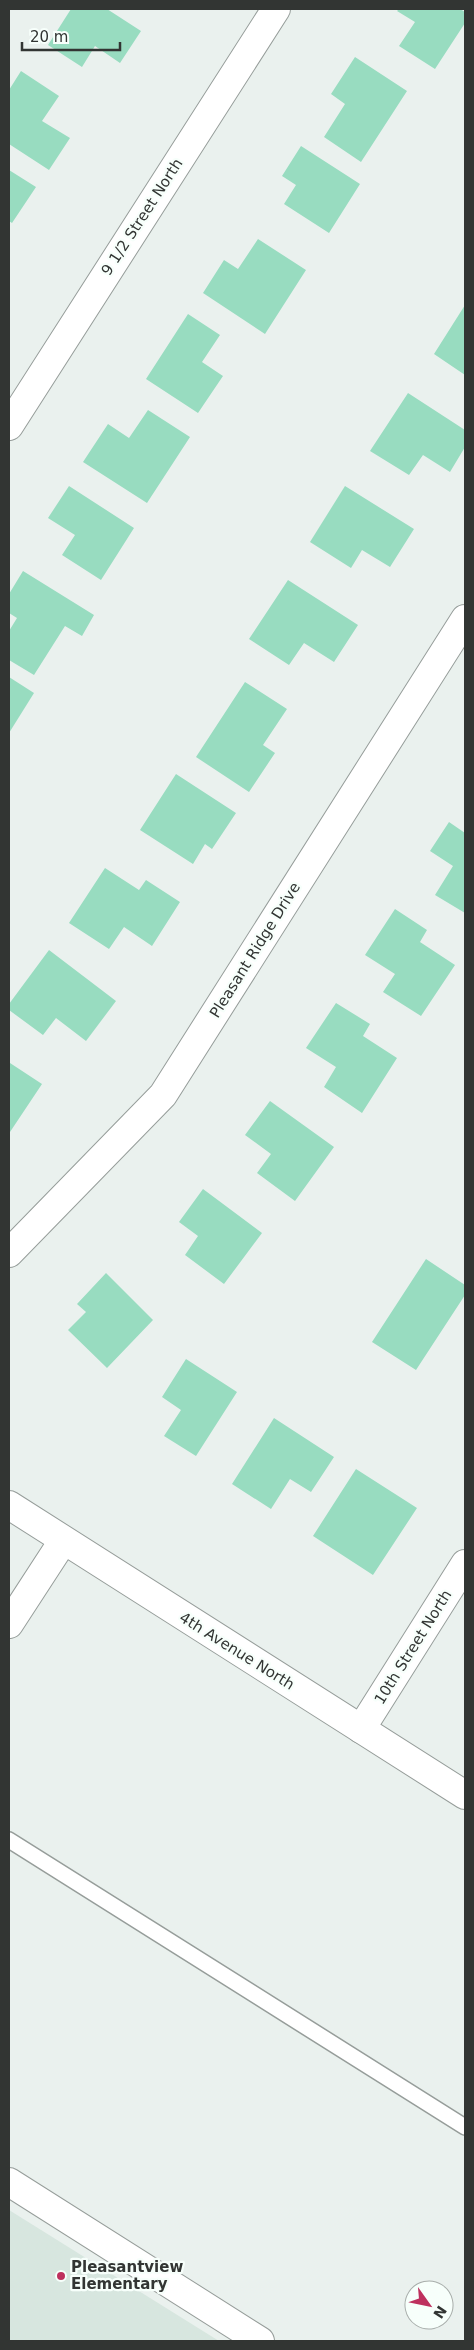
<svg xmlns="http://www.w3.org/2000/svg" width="474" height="2350" viewBox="0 0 474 2350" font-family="'DejaVu Sans',sans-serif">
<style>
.built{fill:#d7e6df}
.building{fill:#98dcc0}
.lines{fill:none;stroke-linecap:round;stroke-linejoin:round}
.lane-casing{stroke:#969d9a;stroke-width:18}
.street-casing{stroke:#969d9a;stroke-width:30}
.secondary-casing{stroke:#969d9a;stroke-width:30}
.lane{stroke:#fff;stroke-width:15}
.street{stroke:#fff;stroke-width:28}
.secondary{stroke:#fff;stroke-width:28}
.poi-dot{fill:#be305e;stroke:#f7fffb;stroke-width:2}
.labels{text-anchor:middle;stroke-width:4.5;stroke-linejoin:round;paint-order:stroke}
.street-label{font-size:15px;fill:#323533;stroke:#f7fffb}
.poi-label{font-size:15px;font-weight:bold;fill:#323533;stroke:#f7fffb;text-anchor:start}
</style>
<rect width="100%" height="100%" fill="#eaf1ee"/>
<path class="built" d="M9,2210L219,2341H9Z"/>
<path class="building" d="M71,9H107L141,31L120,63L95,46L82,67L48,45Z
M399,9H460L465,12V23L435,69L399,46L415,22L397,11Z
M355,57L407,91L361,162L324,137L345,104L331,94Z
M21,71L59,96L42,121L70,138L49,170L9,144V90Z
M301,146L360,184L329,233L284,204L296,185L282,176Z
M9,170L36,187L12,223L9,221Z
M258,239L306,270L265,334L203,293L224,260L238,269Z
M465,305V375L434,354Z
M188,314L220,335L202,362L223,376L198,413L146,379Z
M408,393L465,430V447L450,472L423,455L409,475L370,451Z
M148,410L190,437L147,503L83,462L108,424L129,438Z
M69,486L134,528L101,580L62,555L75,535L48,518Z
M345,486L414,529L390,567L362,550L351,568L310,542Z
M23,571L94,615L82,636L65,626L34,675L9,660V631L17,618L9,613V594Z
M288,580L358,625L334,662L304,643L289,665L249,639Z
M9,677L34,693L9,733Z
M245,682L287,709L263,745L275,753L249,792L196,757Z
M176,774L236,813L212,849L205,844L193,864L140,830Z
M449,822L465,833V913L435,895L453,866L430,851Z
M105,868L139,890L146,880L180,902L152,946L124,927L109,949L69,923Z
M395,909L427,930L420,942L455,965L421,1016L383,992L395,974L365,955Z
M49,950L116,1001L86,1041L56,1018L43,1035L9,1010V1004Z
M336,1003L370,1024L363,1036L397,1058L362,1113L324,1087L336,1067L306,1048Z
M10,1063L42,1084L10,1132L9,1131Z
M270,1101L334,1147L295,1201L257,1173L271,1154L245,1135Z
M203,1189L262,1233L224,1284L185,1255L198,1236L179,1222Z
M426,1259L465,1285V1295L416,1370L372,1342Z
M106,1273L153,1320L107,1368L68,1330L86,1312L77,1304Z
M186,1359L237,1392L196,1456L164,1436L181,1410L162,1397Z
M274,1418L334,1457L311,1492L290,1479L271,1509L232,1484Z
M356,1469L417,1508L373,1575L313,1536Z"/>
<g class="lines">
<g class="lane-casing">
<path id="lane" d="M9,1840L465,2127"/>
</g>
<g class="street-casing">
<path id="street" d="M9,426L276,9
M9,1253L163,1095L465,619
M9,1624L63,1541
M361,1729L465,1564"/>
</g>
<g class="secondary-casing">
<path id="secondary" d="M9,1505L465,1795
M9,2182L260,2341"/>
</g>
<use href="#lane" class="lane"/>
<use href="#street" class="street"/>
<use href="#secondary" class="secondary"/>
</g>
<circle class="poi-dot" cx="61" cy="2276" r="5"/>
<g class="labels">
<g class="street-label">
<text transform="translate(142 217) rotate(-57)" y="5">9 1/2 Street North</text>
<text transform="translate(255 950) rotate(-58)" y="5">Pleasant Ridge Drive</text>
<text transform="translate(413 1647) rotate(-58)" y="5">10th Street North</text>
<text transform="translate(237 1651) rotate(32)" y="5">4th Avenue North</text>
</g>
<g class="poi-label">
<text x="71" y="2272">Pleasantview<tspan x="71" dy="17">Elementary</tspan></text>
</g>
</g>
<rect width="474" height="2350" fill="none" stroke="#323533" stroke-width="20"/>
<g transform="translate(429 2305) rotate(123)"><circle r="24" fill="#f7fffb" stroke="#a8aeab"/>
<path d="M0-4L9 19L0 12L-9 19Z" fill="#be305e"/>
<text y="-8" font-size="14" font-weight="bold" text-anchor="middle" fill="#323533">N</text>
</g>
<path d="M22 42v8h98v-8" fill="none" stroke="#323533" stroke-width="2.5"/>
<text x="30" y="42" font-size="15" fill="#323533" stroke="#f7fffb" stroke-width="4" paint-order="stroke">20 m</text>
</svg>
